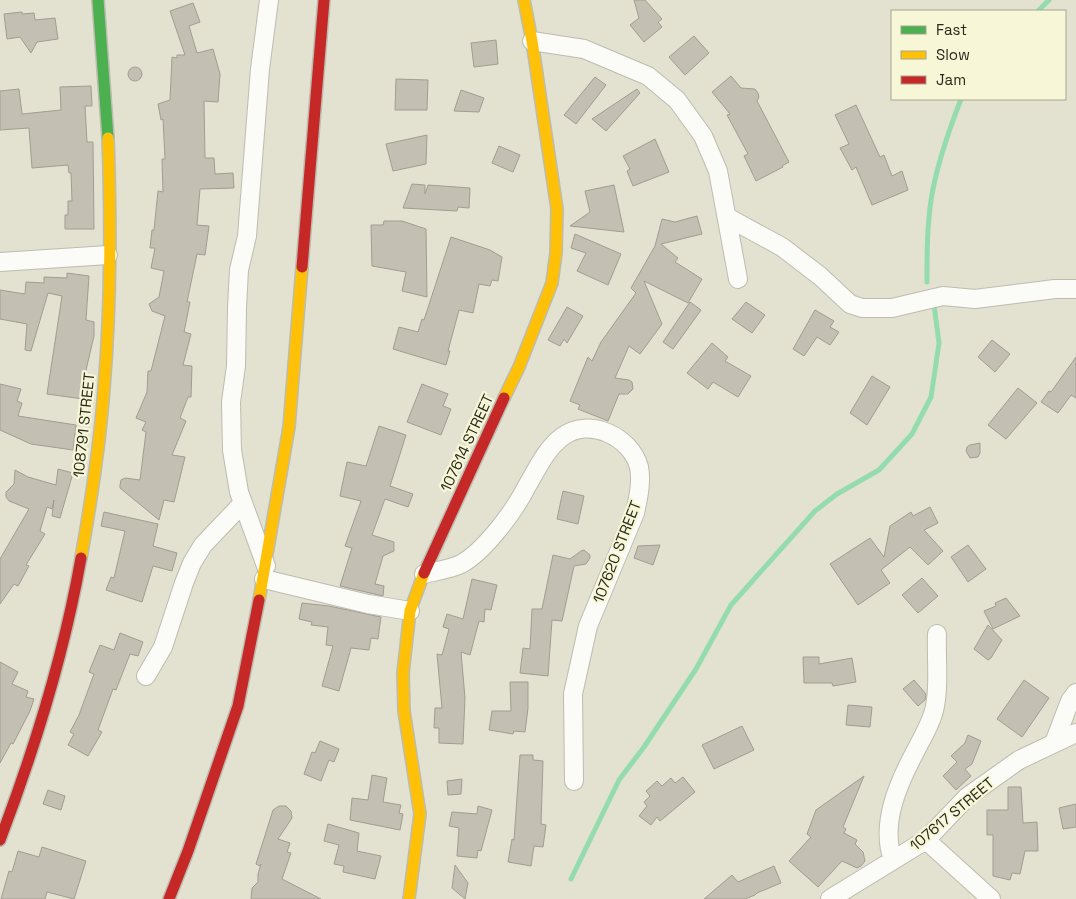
<svg xmlns="http://www.w3.org/2000/svg" width="1076" height="899" viewBox="0 0 1076 899" font-family="'Space Grotesk',sans-serif">
<style>
.lines{fill:none;stroke-linecap:round;stroke-linejoin:round}
.stream{stroke:#94dcad;stroke-width:5}
.building{fill:#c3bfb2;stroke:#a09d91}
.street-casing{stroke:#bcbcaf;stroke-width:20}
.fast-casing{stroke:#bcbcaf;stroke-width:14}
.slow-casing{stroke:#bcbcaf;stroke-width:14}
.jam-casing{stroke:#bcbcaf;stroke-width:14}
.street{stroke:#fbfbf8;stroke-width:18}
.fast{stroke:#4caf50;stroke-width:11}
.slow{stroke:#ffc107;stroke-width:11}
.jam{stroke:#c62828;stroke-width:11}
.labels{text-anchor:middle;stroke-width:4.5;stroke-linejoin:round;paint-order:stroke}
.street-label{font-size:15px;fill:#29291d;stroke:#f7f7d7}
</style>
<rect width="100%" height="100%" fill="#e3e2d1"/>
<g class="lines">
<path class="stream" d="M1038,11L1049,0
M927,282C927,253 927,223 932,194C938,161 949,130 961,99
M571,879L619,780L644,747L696,669L731,605L815,511L837,494L879,470L912,434L931,397L939,343L934,305"/>
</g>
<path class="building" d="M634,0H645L662,19L658,22L662,27L644,42L630,25L639,18Z
M193,3L200,22L189,26L197,53L213,49L220,74L218,102L204,101L205,158H214L215,174L233,173L234,188L200,189L197,225L209,226L205,255L197,254L187,302H190L184,332L191,334L183,365L192,366L191,397H188L180,418L186,421L172,455L185,457L174,502L164,500L159,520L120,488V485L121,480L125,478L140,480L146,432L142,430L146,422L136,418L147,392L148,371H151L165,316L152,311L149,304L159,297L164,271L151,268L155,248H150L152,230H154L158,191L163,192L162,159H165L163,119L161,120L158,104L170,100L172,57L177,58V55H185L170,11Z
M22,12V14L34,13L35,20L55,18L58,39L37,42L31,53L20,37L7,39L4,14Z
M694,36L709,53L685,75L669,57Z
M496,40L498,64L474,67L471,43Z
M128 74a7 7 0 1 1 14 0a7 7 0 1 1-14 0Z
M731,76L741,88L755,89L758,93L759,97L757,101L789,162L782,166L783,167L756,181L744,156L748,154L727,115L730,114L712,92Z
M595,77L606,85L576,124L564,115Z
M396,79L428,80L427,110H395Z
M91,86L92,106H85L87,142H93L94,229H65V215H68V201H72L71,173H69L68,165L32,168L29,128L0,130V91L19,89L22,114L61,110L60,87Z
M637,89L640,93L606,131L592,119Z
M461,90L484,98L479,112L454,111Z
M856,105L880,157L884,155L892,176L902,171L908,190L872,205L856,167L852,170L840,148L849,144L835,115Z
M427,135L426,164L393,171L386,144Z
M655,139L669,172L633,186L627,171L630,169L623,156Z
M499,146L520,155L513,172L492,163Z
M412,184L425,185V194L428,185L470,188L469,208L458,207L457,211L403,208Z
M614,185L624,232L570,226L590,212L585,191Z
M697,216L702,234L661,244L678,258L675,262L702,279L688,303L644,281L662,324L640,354L629,346L615,378L629,380L632,382L633,389L628,394H619L608,421L578,409L580,405L570,401L588,357L592,361L601,342L636,293L631,288L655,246L662,219L675,222Z
M384,221H402L426,229L427,297L402,291L406,272L372,266L371,225H383Z
M575,234L621,254L608,285L577,271L586,253L571,248Z
M451,237L490,250L502,257L498,281L492,280L490,286L479,284L473,313L459,310L448,351H450L446,365L393,349L399,327L418,332L422,319L424,320Z
M67,273L89,276L86,320L94,322V336L83,383H85L83,399L47,394L62,296L48,293L31,351L25,350L27,324L0,319V290L25,294L26,282L44,283V277L67,278Z
M690,302L701,310L673,349L663,342Z
M746,302L765,315L752,333L732,319Z
M567,307L583,316L567,343L564,339L560,346L548,340Z
M815,310L834,321L830,327L839,332L830,345L817,337L804,356L793,349Z
M992,340L1010,354L995,372L978,357Z
M712,343L728,357L725,361L751,376L738,397L713,382L708,389L687,373Z
M1076,357V398L1071,395L1058,413L1041,402L1049,391L1051,392Z
M872,376L890,387L867,425L850,413Z
M0,384L21,389L17,401L22,403L18,416L76,425L73,450L31,444L0,430Z
M422,384L448,394L443,406L451,409L441,435L407,422Z
M1018,388L1037,403L1006,439L988,425Z
M379,426L406,435L390,486L413,494L408,507L385,499L372,535L394,542V551L383,556L375,584L384,586L383,596L340,586L352,548L345,546L361,501L340,496L347,462L366,466Z
M980,443V453L978,457L970,458L966,451L967,447L970,445Z
M58,469L73,473L60,518L52,516L54,500L52,509L47,507L40,531L45,534L26,565L29,566L18,586L14,584L0,604V559L29,509L9,501L6,497V492L14,484L15,470L28,477L56,485Z
M563,491L584,496L578,524L557,519Z
M930,507L938,523L924,530L943,551L928,565L910,547L881,570L890,583L858,605L830,564L870,538L884,557L890,526L911,512L913,516Z
M104,512L158,524L153,546L177,553L172,571L153,566L142,602L106,590L111,577L114,578L125,531L101,526Z
M660,545L653,565L634,558L638,546Z
M968,545L986,569L968,582L951,557Z
M584,550L590,555V558L586,564L574,566L562,621L552,620L548,676L520,673L523,648L530,649L532,609H542L553,555L570,559L581,551Z
M922,578L938,596L918,613L902,595Z
M472,579L497,585L491,610L485,609L484,622L479,621L470,655L461,652L465,698L463,744L439,743V728H434L435,708H442L437,654L442,655L449,629L443,627L447,614L463,619Z
M1006,598L1020,616L993,629L984,611L996,606L995,603Z
M302,603L329,606L381,617L378,639L371,638L369,650L351,648L339,691L322,686L333,646L326,645L328,627L311,625L312,622L299,619Z
M988,625L1002,640L991,658L988,660L974,649Z
M120,633L143,642L138,656L130,654L116,690L113,689L98,730L102,732L88,756L68,745L74,734L70,732L79,715L94,674L89,672L100,645L114,650Z
M803,657H819V664L852,658L856,682L833,686L832,683H804Z
M0,662L18,672L12,684L28,691L26,697L34,699L30,711L13,744L11,743L0,763Z
M914,680L926,694L925,700L918,706L903,689Z
M1024,680L1049,698L1022,737L997,719Z
M510,682H528V708L525,732L514,731L513,734L489,730L492,711H511Z
M848,705L872,707L870,727L846,725Z
M742,726L754,750L714,769L702,745Z
M968,735L981,741L972,764L965,769L971,776L956,790L943,776L957,762L951,756L965,743Z
M320,741L339,749L334,762L329,760L321,781L304,774L312,752L315,753Z
M520,755H533V760L543,761L541,824L546,825L543,847L534,846L531,866L508,862L512,839L514,840Z
M372,775L387,778L383,802L401,805L399,813L403,814L400,830L350,820L352,798L368,800Z
M864,776L843,827L846,829L844,833L857,840L855,844L863,852L865,861L861,866L857,868L842,861L818,887L789,861L811,837L807,834L816,810Z
M683,777L695,792L660,821L657,817L651,825L639,816L647,806L644,802L650,796L646,791L657,781L662,786L671,778L675,783Z
M462,779L461,794L448,795L447,781Z
M1008,787H1021L1023,823L1037,822L1038,851H1025L1020,874L1012,873L1010,880L993,876V835H987V810H1008Z
M48,790L65,796L61,810L43,804Z
M1076,804V827L1063,829L1059,808Z
M279,806H286L291,811L292,818L278,839L290,843L287,852L291,853L282,879L321,899H251L252,888L258,882V874L261,864L260,866L256,864L273,810Z
M478,806L492,810L481,851L478,850L477,858L457,856L459,828L449,826L452,812L477,814Z
M328,824L359,833L357,851L381,856L375,879L343,872L344,866L334,864L339,845L324,841Z
M42,847L86,861L74,899L47,892L45,899H1L9,871L12,872L18,851L39,857Z
M455,865L468,883L465,899L452,888Z
M774,866L781,883L757,893L755,895L745,899H704L732,875L738,882Z"/>
<g class="lines">
<g class="street-casing">
<path id="street" d="M532,41L584,49L648,76L677,100L703,136L718,171L738,279
M727,217L782,247L820,276L850,304L862,308H892L943,296L975,299L1055,289H1076
M0,262L108,255
M266,566L239,492L232,450L231,402L236,366L237,308L239,270L247,236L260,69L269,0
M424,574C436,571 451,569 461,564C485,551 515,510 527,486C537,469 546,449 562,437C589,416 631,437 639,467C642,482 638,499 635,513L588,626L573,694L574,781
M264,579L368,604L410,611
M146,676L163,647L184,583L192,563L203,545L242,504
M1054,743L1070,701L1076,693
M926,840L991,899
M893,860C880,824 898,784 915,752C921,740 929,727 933,714C940,693 936,657 937,634
M830,899L926,840L967,797L1019,760L1076,733"/>
</g>
<g class="fast-casing">
<path id="fast" d="M98,0L108,138"/>
</g>
<g class="slow-casing">
<path id="slow" d="M504,398L519,367L552,283L556,253L557,209L532,41L524,0
M81,558C91,502 100,445 104,388C111,305 111,221 108,138
M259,600L289,427L302,267
M409,899L420,814L404,711L403,673L410,611L424,573"/>
</g>
<g class="jam-casing">
<path id="jam" d="M302,267L324,0
M424,573L504,398
M0,840C35,748 64,655 81,558
M169,899L188,851L238,706L259,600"/>
</g>
<use href="#street" class="street"/>
<use href="#fast" class="fast"/>
<use href="#slow" class="slow"/>
<use href="#jam" class="jam"/>
</g>
<g class="labels">
<g class="street-label">
<text transform="translate(84 425) rotate(-84)" y="5">108791 STREET</text>
<text transform="translate(467 443) rotate(-65)" y="5">107614 STREET</text>
<text transform="translate(617 552) rotate(-69)" y="5">107620 STREET</text>
<text transform="translate(952 814) rotate(-40)" y="5">107617 STREET</text>
</g>
</g>
<rect x="891" y="10" width="175" height="90" fill="#f7f7d7" stroke="#a5a58d"/>
<rect x="901" y="26" width="25" height="8" fill="#4caf50" stroke="#a5a58d"/>
<text x="936" y="35" font-size="15" fill="#29291d">Fast</text>
<rect x="901" y="51" width="25" height="8" fill="#ffc107" stroke="#a5a58d"/>
<text x="936" y="60" font-size="15" fill="#29291d">Slow</text>
<rect x="901" y="76" width="25" height="8" fill="#c62828" stroke="#a5a58d"/>
<text x="936" y="85" font-size="15" fill="#29291d">Jam</text>
</svg>
